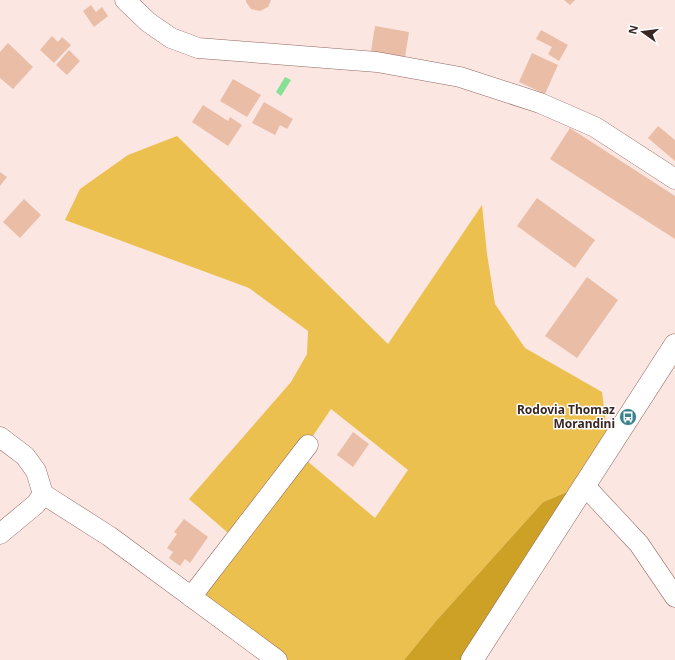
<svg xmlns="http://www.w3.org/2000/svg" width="675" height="660" viewBox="0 0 675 660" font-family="'Noto Sans',sans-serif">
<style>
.green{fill:#ecc04e;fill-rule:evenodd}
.forest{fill:#cca126}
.water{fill:#86e194}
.building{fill:#eabda7}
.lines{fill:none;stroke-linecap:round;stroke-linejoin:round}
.minor-casing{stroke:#946760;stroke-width:21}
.major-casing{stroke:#946760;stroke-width:23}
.minor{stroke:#fff;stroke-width:20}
.major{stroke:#fff;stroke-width:22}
.labels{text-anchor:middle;stroke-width:3;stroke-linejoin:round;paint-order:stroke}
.poi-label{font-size:12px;font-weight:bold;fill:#3a2724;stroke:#fff;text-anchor:end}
</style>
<rect width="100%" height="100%" fill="#fbe6e2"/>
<path class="green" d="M177,136L388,344L482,205L487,254L495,304L525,348L602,392L609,447L584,485L543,502L436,621L404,660H277L191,597L235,539L189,499L291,382L307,354L308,331L249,288L65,220L80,189L128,155ZM331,409L408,470L375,518L300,455Z"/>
<path class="forest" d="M584,485L472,660H404L436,621L543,502Z"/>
<path class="water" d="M285,77L291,80L281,96L276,92Z"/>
<path class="building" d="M246,0H271L268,7L260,11L251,9L246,2Z
M564,0H575L570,5Z
M91,5L96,12L102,7L108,16L94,27L83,11Z
M375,26L409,32L405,57L371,51Z
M541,30L568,45L559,61L548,54L552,47L536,39Z
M52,36L58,42L62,37L71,45L54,63L40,50Z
M8,43L33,67L13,89L0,78V52Z
M69,50L80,61L67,75L56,65Z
M532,53L558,65L545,94L519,82Z
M233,79L261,95L247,117L220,101Z
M264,102L293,119L287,129L280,125L275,135L252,123Z
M203,105L228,121L230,117L242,125L228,146L192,122Z
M658,126L675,140V161L648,138Z
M570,128L675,196V239L550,159Z
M0,172L7,177L0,186Z
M537,198L595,240L575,268L517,226Z
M24,199L41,215L20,238L3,222Z
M587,277L618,300L577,358L545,336Z
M353,432L369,444L353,467L337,455Z
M184,519L208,537L190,563L185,559L180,566L169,558L173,552L167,548L177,534L174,532Z"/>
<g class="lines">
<g class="minor-casing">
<path id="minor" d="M125,0L148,22L171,38L198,48L377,62L460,77L540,103L595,127L675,179
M0,437L25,456L36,471L43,494
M584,485L639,544L675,597
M43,494L109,536L277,660
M0,534L36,504L43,494
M191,597L308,445"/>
</g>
<g class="major-casing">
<path id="major" d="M472,660L675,345"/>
</g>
<use href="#minor" class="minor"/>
<use href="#major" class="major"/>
</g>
<defs>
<g id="bus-disc" transform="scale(0.9)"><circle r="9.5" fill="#3b828c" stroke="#fff"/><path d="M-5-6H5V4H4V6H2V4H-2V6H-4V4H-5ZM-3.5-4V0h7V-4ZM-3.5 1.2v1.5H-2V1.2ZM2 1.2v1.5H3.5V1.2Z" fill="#fff"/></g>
</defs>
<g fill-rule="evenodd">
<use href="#bus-disc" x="628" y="417"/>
</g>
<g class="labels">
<g class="poi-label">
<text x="615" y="414">Rodovia Thomaz<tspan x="615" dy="14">Morandini</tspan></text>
</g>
</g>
<g transform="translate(643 32) rotate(284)" stroke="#ffffff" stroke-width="3" paint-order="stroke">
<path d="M0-3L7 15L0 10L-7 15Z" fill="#3a2724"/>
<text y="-6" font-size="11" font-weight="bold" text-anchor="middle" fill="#3a2724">N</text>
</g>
</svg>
